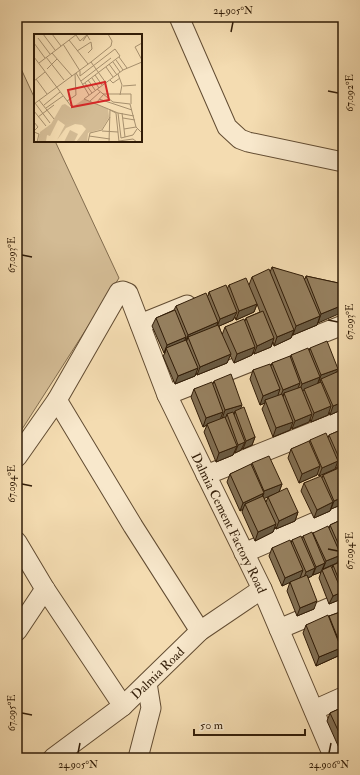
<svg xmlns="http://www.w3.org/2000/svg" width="360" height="775" viewBox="0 0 360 775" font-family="'IM FELL Double Pica',serif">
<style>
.green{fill:#d3bb94;stroke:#826c4e}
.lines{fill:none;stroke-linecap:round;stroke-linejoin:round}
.minor-casing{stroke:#624c32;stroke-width:21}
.minor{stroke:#f8e8cc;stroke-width:19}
.wall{fill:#816e52;stroke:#311c07;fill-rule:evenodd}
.shaded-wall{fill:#695a42;stroke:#311c07}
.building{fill:#96805f;stroke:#311c07}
.ticks{fill:none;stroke:#311c07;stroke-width:1.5}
.labels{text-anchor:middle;stroke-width:3;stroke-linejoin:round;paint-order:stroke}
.street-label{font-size:13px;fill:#311c07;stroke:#f8e8cc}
.inset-road{fill:none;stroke:#a68f6d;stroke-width:1}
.view{fill:#d62828;fill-opacity:0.15;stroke:#d62828;stroke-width:2}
.inset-edge{fill:none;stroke:#311c07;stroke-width:2}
.neatline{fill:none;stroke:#311c07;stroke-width:1.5}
.ticks-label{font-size:10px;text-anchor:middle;fill:#311c07}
</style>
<rect width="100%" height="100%" fill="#f4dcb1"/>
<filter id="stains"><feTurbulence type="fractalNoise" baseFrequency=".005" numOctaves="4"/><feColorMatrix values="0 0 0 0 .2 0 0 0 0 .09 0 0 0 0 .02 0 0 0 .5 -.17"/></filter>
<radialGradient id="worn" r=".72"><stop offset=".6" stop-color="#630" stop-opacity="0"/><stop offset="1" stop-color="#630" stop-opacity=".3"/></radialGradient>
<path class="green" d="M17,60L35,99V141H55L119,278L17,437Z"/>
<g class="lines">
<g class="minor-casing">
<g id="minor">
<path d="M179,17L227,127L240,139L248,142L343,162"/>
<path d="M140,324L187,305"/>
<path d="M167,395L343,325"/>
<path d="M57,400L133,526L200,631"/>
<path id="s1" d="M17,457L57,400L119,292L123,291L128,293L167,395L262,589L334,758"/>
<path d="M206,475L343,420"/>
<path d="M17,542L45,589L123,706"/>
<path d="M244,553L343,510"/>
<path d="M279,629L343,602"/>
<path d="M17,631L45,589"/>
<path d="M314,710L343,697"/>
<path id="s2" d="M53,758L123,706L200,631L262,589"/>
<path d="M138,758L151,708L147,683"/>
</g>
</g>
<use href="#minor" class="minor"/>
</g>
<path class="wall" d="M272,267L305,279L306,276L343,284L318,323V322L317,325L293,335V334L291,338L274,346L273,342L271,347L254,354L253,352L252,355L234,363L230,355L227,363L197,375L196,373L195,376L175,384L163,356L165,353H164L152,326L156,318L174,310L176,306L208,296L209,292L227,289L229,285H249L252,277L270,272ZM257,304L260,312L246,318L245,321L225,327L222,335L219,326L233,320L235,317L236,320L254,312Z
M310,348L336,373L343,380V409L330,415L329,412L328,415L311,422L310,419L309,422L292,429L291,427L290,430L273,437L262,409L265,403L260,405L250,379L253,370L271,366L272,363L290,357L291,355L309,351Z
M214,381L240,409L255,437L252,445L243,449L242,448L241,450L235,453V452L233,455L216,462L204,432L207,425L203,427L191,397L194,389L213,384Z
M343,429L341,467L342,470L343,468V504L331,509L330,511L314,518L301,491L304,483L322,478L323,475L337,469L336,467L335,469L319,476L317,473V475L299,483L288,458L291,449L309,442L310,440L328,438L329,435Z
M252,463L282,484L279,492L264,498L266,502L268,497L298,512L295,521L276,529L275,527L273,532L255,541L242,512L243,509L240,511L227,482L230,474L251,465Z
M343,519V558L339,560V559L337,563L343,561V598L340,599V597L339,600L329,604L319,578L321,572L313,575L312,574V576L308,578L314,609L297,616L287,591L290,582L282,586L269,556L272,548L291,543L292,540L302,538L303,536L312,534L313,533L329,529L330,525ZM333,565L332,568L322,570V569Z
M343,611V667L340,658L342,653L339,654L338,656L316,666L303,633L306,625L329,618V616Z
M343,707V749L340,750L327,721L330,713Z"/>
<path class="shaded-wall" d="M257,304L254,312L236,320L239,311Z
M343,305V312L318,323L321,314Z
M237,312L233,320L217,327L220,319Z
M320,316L317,325L293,335L296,326Z
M218,322L215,331L188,337L186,343H185L188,335Z
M294,330L291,338L274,346L277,337Z
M186,337L183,345L166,348L165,353H164L167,345Z
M274,338L271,347L254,354L257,346Z
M255,347L252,355L234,363L237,354Z
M231,354L227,363L197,375L200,367Z
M198,368L195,376L175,384L178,376Z
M338,369L335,377L321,379L320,383L318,384L321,375Z
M320,377L317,385L299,392L302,384Z
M300,383L297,391L284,393L283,397L280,398L283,390Z
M280,389L277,398L265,400V403L260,405L263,396Z
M343,402V409L330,415L333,406Z
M242,405L239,413L235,411L234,415L227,414L226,417L222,419L225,410Z
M331,406L328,415L311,422L314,413Z
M223,412L220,420L207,424V425L203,427L206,418Z
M312,414L309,422L292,429L295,421Z
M293,422L290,430L273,437L276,428Z
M255,437L252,445L243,449L246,441Z
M245,442L241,450L235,453L238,445Z
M237,446L233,455L216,462L219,453Z
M343,459V466L337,469L340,460Z
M338,461L335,469L319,476L322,468Z
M320,466L317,475L299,483L302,474Z
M282,484L279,492L261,500L264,491Z
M264,493L261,501L245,504L243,509L240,511L243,503Z
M343,497V504L331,509L334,501Z
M333,502L330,511L314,518L317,510Z
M298,512L295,521L276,529L279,521Z
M276,524L273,532L255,541L258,532Z
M342,552H343V558L339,560Z
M341,555L337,563L323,569L326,561Z
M325,563L321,572L313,575L316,567Z
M315,568L312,576L303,580L306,572Z
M303,570L300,578L282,586L285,578Z
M342,592L339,600L329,604L333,596Z
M343,592V598L340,599Z
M317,601L314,609L297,616L300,608Z
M343,645V651V650L342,653L339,654L338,656L316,666L319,657L340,648L341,646Z
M343,742V749L340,750Z"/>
<path class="building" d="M272,267L303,276L320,316L296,326Z
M269,269L294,330L277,337L252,277Z
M306,276L343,284V305L321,314Z
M246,278L257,304L239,311L229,285Z
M226,285L237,312L220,319L209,292Z
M206,293L218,322L188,335L176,306Z
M175,310L186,337L167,345L156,318Z
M263,311L274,338L257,346L246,318Z
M244,319L255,347L237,354L225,327Z
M218,325L231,354L200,367L188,337Z
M186,340L198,368L178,376L166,348Z
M327,341L338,369L321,375L310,348Z
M308,348L320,377L302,384L291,355Z
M290,356L300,383L283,390L272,363Z
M270,364L280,389L263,396L253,370Z
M339,371L343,380V402L333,406L321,379Z
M231,374L242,405L225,410L214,381Z
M212,382L223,412L206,418L194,389Z
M321,382L331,406L314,413L304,389Z
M301,387L312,414L295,421L284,393Z
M282,394L293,422L276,428L265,400Z
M244,407L255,437L246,441L235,411Z
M233,412L245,442L238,445L227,414Z
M225,417L237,446L219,453L207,424Z
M343,429V459L340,460L329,435Z
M326,433L338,461L322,468L310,440Z
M309,441L320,466L302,474L291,449Z
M269,456L282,484L264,491L252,463Z
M251,464L264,493L243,503L230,474Z
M341,467L343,472V497L334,501L323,475Z
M321,476L333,502L317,510L304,483Z
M287,488L298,512L279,521L268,497Z
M263,496L276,524L258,532L245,504Z
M343,519V552H342L330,525Z
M328,526L341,555L326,561L313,533Z
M312,532L325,563L316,567L303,536Z
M301,536L315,568L306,572L292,540Z
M290,540L303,570L285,578L272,548Z
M343,561V590L333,565Z
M331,566L342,592L333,596L322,570Z
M307,575L317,601L300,608L290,582Z
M343,611V645L341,646L329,616Z
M328,615L341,648L319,657L306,625Z
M343,707V741L330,713Z"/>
<path class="ticks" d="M231,32L233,22M328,91L338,93M22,255L32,257M328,320L338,322M22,484L32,486M328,549L338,551M22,713L32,715M78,753L80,743M329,753L331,743"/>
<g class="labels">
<g class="street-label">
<text dy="5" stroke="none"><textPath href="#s1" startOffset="455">Dalmia Cement Factory Road</textPath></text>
<text dy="5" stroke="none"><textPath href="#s2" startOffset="135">Dalmia Road</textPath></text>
</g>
</g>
<g transform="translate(34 34)">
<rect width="108" height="108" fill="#f4dcb1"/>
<path d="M50,65L74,75L75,83L68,95L54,99L53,108H42L52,95L48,91L41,90L32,94L23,106L31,91L24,86L16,102L13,101L12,107L4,108L6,98L17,90L28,71L31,70L37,74ZM36,96L44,100L40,108H30Z" fill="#d3bb94"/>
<path class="inset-road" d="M9,0L21,16M18,0L27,12M42,1L46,7L54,0M4,4L16,20M35,6L54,30M49,7L53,1L56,6M0,9L11,24M108,9L101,13L108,26M29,10L46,37V42M43,17L57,8L58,15L54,19M18,19L38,42M0,23L37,72M12,23L30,46M85,23L93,34M82,26L89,36M57,28L77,12L78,7L74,0M79,28L86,38M5,29L43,0M75,30L83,41M72,33L79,43M13,35L23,25M42,39L57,28L72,49M84,40L88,51L86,61M61,41L68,51M46,42L81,15L86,22L48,51M58,44L65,54M2,45L13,60M54,46L61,56M76,46L79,49L86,44M0,47L11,38M47,47L77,24M51,49L58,59M89,52L102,51M63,55L79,68L96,70L102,93L108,99M69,60H97V70M50,65L89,36L108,28M50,65L84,79L100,82M65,65L98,76M5,66L20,85M33,67L42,61L41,40M56,67L66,58M1,69L16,89M62,69L70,60M0,70L42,39L55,61M10,71L26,58M12,74L29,62M0,77L12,92M84,79L87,104L99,101L103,95M88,79L91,103M4,83L20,71M89,84L101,86M0,88L4,93L0,97M90,95L102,93M68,97L84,98M0,98L5,100L3,108M55,102L76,105M85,107L99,105L103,108M54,108L56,99L68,96L76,83M75,108L76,76L82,79L85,108"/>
<path class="view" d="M71,48L75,66L38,73L34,56Z"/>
<rect width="108" height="108" class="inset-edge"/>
</g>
<rect width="360" height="775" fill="none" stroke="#f4dcb1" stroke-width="44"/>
<path d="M194 729v6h111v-6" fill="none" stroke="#311c07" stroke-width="2"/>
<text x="200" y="729" font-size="12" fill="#311c07" stroke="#f8e8cc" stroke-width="3" paint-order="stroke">50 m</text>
<rect x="22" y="22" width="316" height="731" class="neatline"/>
<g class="ticks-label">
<text x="233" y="14">24.905°N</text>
<text transform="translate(349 93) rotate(-90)" y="4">67.092°E</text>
<text transform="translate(11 255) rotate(-90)" y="4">67.093°E</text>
<text transform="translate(349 322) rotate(-90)" y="4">67.093°E</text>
<text transform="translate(11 484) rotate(-90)" y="4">67.094°E</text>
<text transform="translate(349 551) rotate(-90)" y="4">67.094°E</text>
<text transform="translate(11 713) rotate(-90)" y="4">67.095°E</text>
<text x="78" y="768">24.905°N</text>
<text x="329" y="768">24.906°N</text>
</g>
<rect width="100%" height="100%" filter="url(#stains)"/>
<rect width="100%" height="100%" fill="url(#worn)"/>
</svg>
